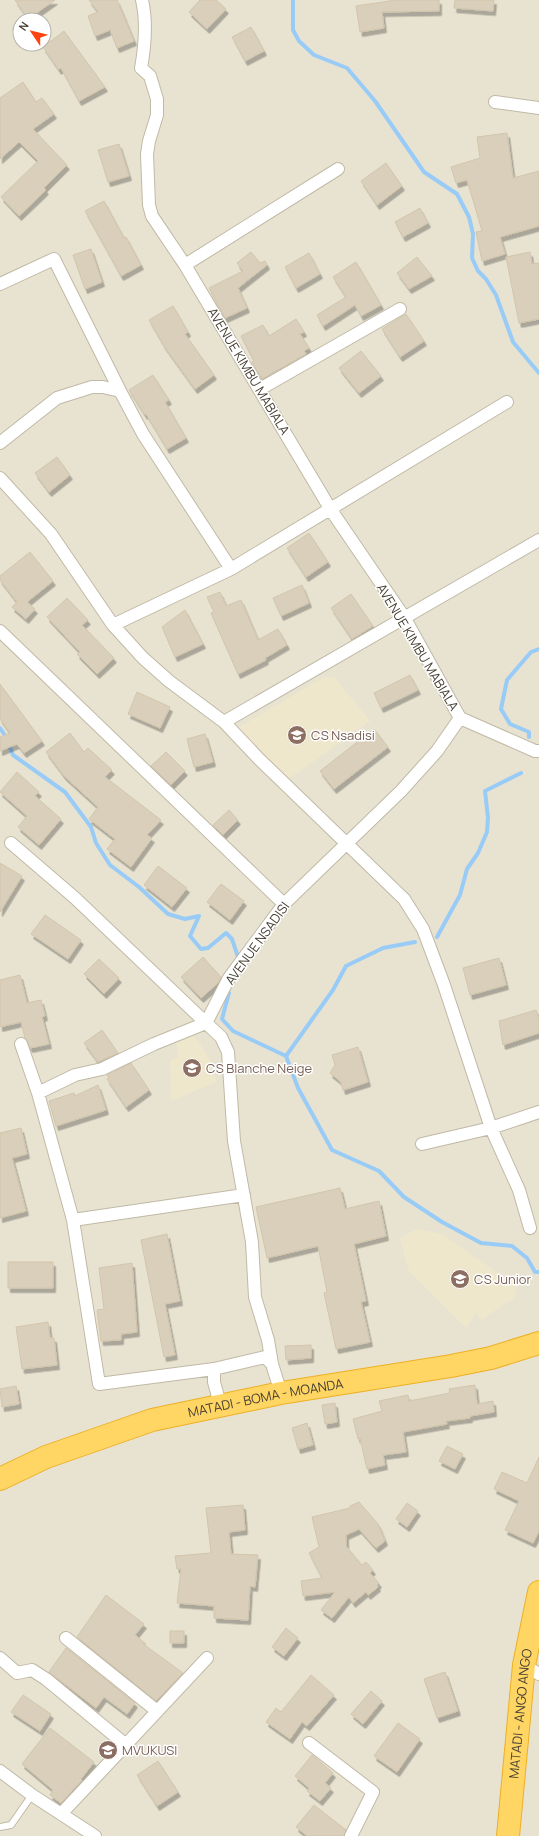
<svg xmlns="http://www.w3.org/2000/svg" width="539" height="1836" viewBox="0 0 539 1836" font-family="Manrope,sans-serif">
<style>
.residential{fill:#e8e3d1;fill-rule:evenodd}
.education{fill:#efe7cc}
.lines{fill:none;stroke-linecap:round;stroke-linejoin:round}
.stream{stroke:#99cbf7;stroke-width:4}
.building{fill:#dacfbb;stroke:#d2c5ab;filter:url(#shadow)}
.lane-casing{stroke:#c0b9a6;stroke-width:8}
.street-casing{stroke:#c0b9a6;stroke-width:14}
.highway-casing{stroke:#edb025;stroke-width:24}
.lane{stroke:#fff;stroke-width:6}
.street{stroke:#fff;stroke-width:12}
.highway{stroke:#ffd564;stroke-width:22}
.labels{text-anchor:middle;stroke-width:3;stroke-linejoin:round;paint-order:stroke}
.street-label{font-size:13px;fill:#464033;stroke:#fff}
.education-label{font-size:13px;fill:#785e54;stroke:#fff;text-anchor:start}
</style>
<defs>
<filter id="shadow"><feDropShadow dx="2.5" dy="4.5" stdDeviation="0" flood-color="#0004"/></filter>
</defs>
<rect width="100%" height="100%" fill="#f4f0e4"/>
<path class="residential" d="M0,0H539V1836H0ZM20,20H44V44H20Z"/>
<path class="education" d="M324,677H334L370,721L280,785L256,743L252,744L238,728Z
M190,1033L198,1041L213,1065L216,1082L171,1101L170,1061L178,1056L176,1040Z
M417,1229L442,1234L516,1286L514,1299L505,1303L482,1320L476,1313L466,1328L409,1271L400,1238Z"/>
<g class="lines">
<path class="stream" d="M293,0V30L299,41L314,55L347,68L375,101L424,172L457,194L469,217L473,234L472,258L478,271L486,279L496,295L513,342L539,373
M0,728L6,737L13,755L65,792L91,827L96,843L110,865L139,887L168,914L185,919L199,916L190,936L201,949L208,948L226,933L232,939L238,957
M529,737V732L510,724L501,709L507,680L531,652L539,649
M437,937L460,895L467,869L478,853L487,832L488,818L485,791L521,773
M415,942L383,948L346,966L333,990L286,1056L298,1088L332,1150L379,1171L404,1197L442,1222L481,1243L512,1246L527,1258L535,1272H539
M229,993L222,1019L233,1031L286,1056"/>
</g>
<path class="building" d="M15,0H55L28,19Z
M89,0H117L134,41L117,48L110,30L95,36L88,16L98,12Z
M200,0H216L226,9L207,29L189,12Z
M396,0H439V11L382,12L384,28L360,32L356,6Z
M455,0H494L493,11L454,8Z
M251,27L264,51L245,61L232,37Z
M64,31L105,87L79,101L61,68L59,70L43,47Z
M23,82L36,102L42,98L54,114L33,129L67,165L44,188L46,190L19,216L1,197L38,161L19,142L0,159V98Z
M507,133L513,178L539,171V226L500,237L505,254L482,261L476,232L482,231L467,180L456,183L451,167L480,158L477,137Z
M119,144L129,176L108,182L98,150Z
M386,163L402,186L377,205L361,181Z
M104,201L124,238L126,237L141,265L121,276L85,211Z
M420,208L428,223L403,237L395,222Z
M91,249L102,282L85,289L73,255Z
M251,252L260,263L265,261L267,265L238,288L247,308L225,318L209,288L243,271L237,263Z
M530,252L532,264L539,263V319L519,323L506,257Z
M309,253L320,274L296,288L285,267Z
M417,257L432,276L409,289L397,273Z
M356,262L381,305L361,316L355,305L323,326L317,315L346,297L333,277Z
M173,306L188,332L185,334L214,375L195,389L164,346L149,320Z
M406,314L424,341L400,357L382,329Z
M296,319L304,332L300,334L309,348L304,351L306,354L262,379L252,362L254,361L241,336L263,325L269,336Z
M361,351L381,376L359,393L339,368Z
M153,375L169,400L165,402L186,438L167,449L146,414L145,415L129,390Z
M57,457L70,475L49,492L35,473Z
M309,533L328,562L306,577L287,548Z
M30,552L53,581L27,602L35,609L26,619L12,607L17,602L0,580V576Z
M302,585L309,603L281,616L273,598Z
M220,592L226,606L241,600L258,640L278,629L287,645L265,658L266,660L238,674L211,613L214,612L207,597Z
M351,594L373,626L352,639L331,608Z
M67,598L88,620L82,625L114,658L97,674L77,654L80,652L47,617Z
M185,610L203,644L175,657L162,627Z
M410,675L418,690L381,708L374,693Z
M0,684L42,741L24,753L17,744L0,751V737L10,733L0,719Z
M137,692L170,707L160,728L128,714Z
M374,729L388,747L334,789L320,771Z
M70,733L84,752L88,748L112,770L105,777L161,820L147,835L152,838L131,867L107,849L115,839L89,819L98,807L64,776L46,752Z
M205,734L213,762L194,767L187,739Z
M166,752L185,771L171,785L151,766Z
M17,772L39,792L35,796L61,819L39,845L18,827L27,816L0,792Z
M229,810L238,820L223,835L213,825Z
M0,863L22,876L0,912Z
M158,866L187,888L172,907L144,885Z
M221,884L244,901L230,920L207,902Z
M45,915L81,940L68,959L31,934Z
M203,957L221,977L219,982L201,998L181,977Z
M499,958L506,985L470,995L463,968Z
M99,959L119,978L104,994L84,974Z
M20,975L27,1003L41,1000L45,1016L42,1017L49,1044L30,1048L25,1038L21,1022L0,1027V980Z
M536,1010L539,1019V1033L503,1045L499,1021Z
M102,1030L118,1053L98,1062L84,1043Z
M358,1047L368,1082L343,1090L341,1082L330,1073L335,1065L332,1055Z
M131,1063L149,1090L126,1107L107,1079L109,1078L107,1075Z
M98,1085L106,1110L56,1126L49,1101L74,1093L75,1096Z
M21,1128L27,1154L12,1158L26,1211L0,1218V1133Z
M340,1188L345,1209L379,1201L386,1236L354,1244L366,1301L361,1302L370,1342L336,1349L324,1293L327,1292L318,1246L267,1258L256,1207Z
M167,1234L180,1301L165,1304L175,1355L164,1357L141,1240Z
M8,1262H53V1288H8Z
M132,1263L137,1332L121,1334V1340L101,1341L97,1310L104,1309L99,1268Z
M48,1322L50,1338H54L57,1365L22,1369L16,1327Z
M311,1345V1358L286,1360L285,1346Z
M475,1385L477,1404L493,1401L494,1412L470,1416V1418L446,1421L447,1424L403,1432L406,1452L383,1455L385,1465L367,1469L360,1438L358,1439L353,1419L382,1411L379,1401L408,1395L409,1401L450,1393L449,1389Z
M16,1386L19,1404L2,1407L0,1389Z
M335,1403L337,1422L325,1424L322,1405Z
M307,1423L313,1445L298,1449L292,1428Z
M447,1446L463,1454L455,1469L439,1461Z
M539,1457V1531L533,1543L505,1530L519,1501L494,1489L502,1472L527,1483Z
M359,1502L378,1524L385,1541L376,1548L359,1529L346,1535V1546L362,1565L366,1562L373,1570L370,1573L379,1583L377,1585L378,1587L368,1595L366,1592L353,1603L349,1597L332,1618L321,1610L335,1592L303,1596L301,1581L322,1578L309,1553L319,1547L312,1517L350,1508V1506Z
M407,1503L418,1511L407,1527L396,1519Z
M243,1505L245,1530L229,1532L231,1554L258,1555L255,1587L250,1586L248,1620L214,1618V1606L177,1603L181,1569H177L175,1556L211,1553L206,1508Z
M106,1595L144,1624L135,1635L146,1644H143L183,1673L156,1701L77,1637Z
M286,1628L298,1638L284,1656L272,1647Z
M170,1631H184V1643H170Z
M66,1648L135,1703L127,1714L104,1697L96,1708L49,1672Z
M445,1672L458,1711L437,1718L424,1679Z
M311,1675L334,1695L307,1726L302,1722L290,1739L266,1722L276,1708L281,1712Z
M371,1691L382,1701L363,1724L351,1714Z
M23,1695L51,1714L40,1731L11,1712Z
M398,1723L420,1739L397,1772L374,1756Z
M50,1728L94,1762L81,1779L82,1780L61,1803L50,1795L53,1790L22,1764Z
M312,1755L333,1773L325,1783L331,1788L320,1801L307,1791L309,1788L295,1776Z
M158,1761L178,1792L157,1806L137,1775Z
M314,1805L346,1830L344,1836H307L296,1827Z"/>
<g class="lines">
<g class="lane-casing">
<path id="lane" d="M0,1827L11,1825L32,1795"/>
</g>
<g class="street-casing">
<path id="street" d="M142,0C147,22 145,46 141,68L150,76L157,99V115L149,141L147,154L149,205L152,216L185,265L331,510L404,617L460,718
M495,102L539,108
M185,265L338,169
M0,284L54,259L120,391
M260,389L400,309
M0,443L57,398L92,387H103L120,391L143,434L231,569
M0,478L51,534L113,625L143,658L169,681L224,722L259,759L404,899L423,929L444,985L491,1128L519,1190L530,1228
M113,625L231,569L507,402
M0,631L284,904
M460,718L535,751H539
M224,722L539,540
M11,843L75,898L206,1023L154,1044L102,1069L75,1075L38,1093
M21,1044L38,1093L73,1220L99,1384L214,1369
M422,1144L491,1128L539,1112
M73,1220L244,1195
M272,1364L281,1393
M220,1404L214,1382V1369L265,1357L272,1364L268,1340L255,1297L252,1242L234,1141L228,1052L221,1037L206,1023L229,978L284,904L401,791L437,751L460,718
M66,1638L157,1711
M0,1658L17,1673L32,1670L46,1679L126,1745
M524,1665L539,1674
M309,1743L373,1792L351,1836
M0,1771L32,1795L95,1836
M61,1814L207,1658"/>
</g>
<g class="highway-casing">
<g id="highway">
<path id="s1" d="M0,1479L46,1457L152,1420L281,1393L451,1366L491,1358L539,1343"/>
<path id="s2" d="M508,1836L524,1665L539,1592"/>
</g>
</g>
<use href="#lane" class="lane"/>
<use href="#street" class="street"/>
<use href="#highway" class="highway"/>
</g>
<defs>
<g id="school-disc" transform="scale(1)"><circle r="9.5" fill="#8d6e63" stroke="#fff"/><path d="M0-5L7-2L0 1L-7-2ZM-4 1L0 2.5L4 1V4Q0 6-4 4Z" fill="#fff"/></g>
</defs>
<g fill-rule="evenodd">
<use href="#school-disc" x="297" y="735"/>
<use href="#school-disc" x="192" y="1068"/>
<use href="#school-disc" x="460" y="1279"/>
<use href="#school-disc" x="108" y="1750"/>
</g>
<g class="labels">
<g class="street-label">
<text transform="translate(249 371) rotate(59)" y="5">AVENUE KIMBU MABIALA</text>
<text transform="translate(418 647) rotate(59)" y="5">AVENUE KIMBU MABIALA</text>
<text transform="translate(257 943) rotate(-54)" y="5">AVENUE NSADISI</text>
<text dy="5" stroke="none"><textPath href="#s1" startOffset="279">MATADI - BOMA - MOANDA</textPath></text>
<text dy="5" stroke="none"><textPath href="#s2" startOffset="123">MATADI - ANGO ANGO</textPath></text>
</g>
<g class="education-label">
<text x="311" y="740">CS Nsadisi</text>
<text x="206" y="1073">CS Blanche Neige</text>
<text x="474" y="1284">CS Junior</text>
<text x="122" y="1755">MVUKUSI</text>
</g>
</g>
<g transform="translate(32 32) rotate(305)"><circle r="19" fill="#ffffff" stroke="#b5b3ad"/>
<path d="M0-3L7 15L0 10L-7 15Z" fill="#ff4310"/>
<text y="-6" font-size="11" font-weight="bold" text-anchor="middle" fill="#464033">N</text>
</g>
</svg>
